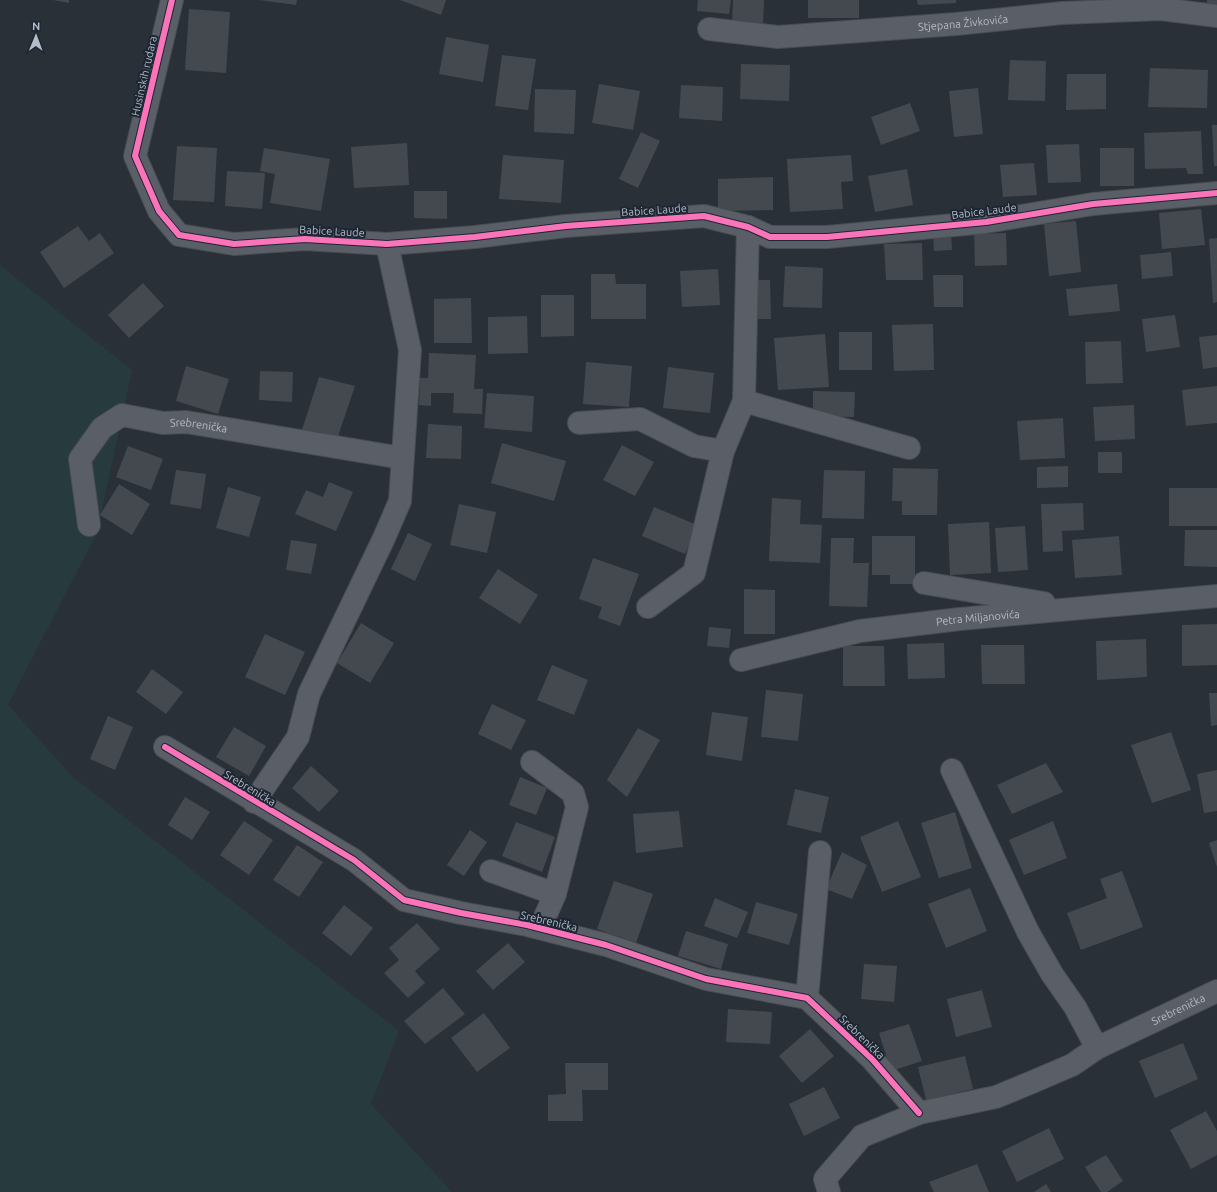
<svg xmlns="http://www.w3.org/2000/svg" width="1217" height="1192" viewBox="0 0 1217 1192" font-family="Ubuntu,sans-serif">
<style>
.green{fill:#273a3e}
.building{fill:#444950}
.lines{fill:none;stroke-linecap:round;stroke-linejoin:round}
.minor-casing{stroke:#484c53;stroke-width:24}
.minor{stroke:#5a5e66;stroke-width:22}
.cycleway-casing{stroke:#1d2633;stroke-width:8}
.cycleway{stroke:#fb73b8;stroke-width:6}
.labels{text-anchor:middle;stroke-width:4;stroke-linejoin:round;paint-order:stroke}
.street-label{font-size:11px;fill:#b4bcc9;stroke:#1d2633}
</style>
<rect width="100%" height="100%" fill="#2a3038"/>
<path class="green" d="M0,265L132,370L97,533L8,705L73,777L399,1031L371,1104L452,1192H0Z"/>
<path class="building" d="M53,0H69V3Z
M259,0H297L296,5Z
M400,0H446L441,15Z
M698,0H731L729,14L697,11Z
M733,0H764L763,26L732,25Z
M808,0H859V18H808Z
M917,0H956V3L918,5Z
M1207,0H1217V7H1207Z
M189,9L230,12L226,73L185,70Z
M446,37L489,45L483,82L439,74Z
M502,55L536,59L528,110L495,106Z
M1010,60L1046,61L1045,101L1008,100Z
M741,64L790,65L789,101L740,99Z
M1150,68L1208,70L1207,108L1148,107Z
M1067,74H1106V109L1066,110Z
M599,84L640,91L633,130L592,123Z
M681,85L723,87L722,121L679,118Z
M978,88L983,134L954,137L949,91Z
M535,89L576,90L574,134L534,132Z
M910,103L920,131L881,145L871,117Z
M1212,125H1217V166H1214Z
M1201,131L1203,174H1188L1186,168L1145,169L1144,133Z
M641,132L660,141L638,188L619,179Z
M407,143L409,185L354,188L351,147Z
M1079,144L1081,182L1048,183L1046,145Z
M177,146L217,148L214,202L173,200Z
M264,148L330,159L321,211L270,203L275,174L260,171Z
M1100,148H1134V186H1100Z
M503,155L564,160L561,203L499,199Z
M851,155L853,181L841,182L843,209L790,212L787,159Z
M1034,163L1037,195L1003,197L1000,165Z
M907,169L913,205L875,212L868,176Z
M227,171L265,173L262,209L225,206Z
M773,177V210L718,211V179Z
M414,191H447V219L414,218Z
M1201,209L1205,245L1162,249L1159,213Z
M1076,221L1081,272L1049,276L1044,224Z
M78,226L89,241L100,233L114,253L64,288L40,252Z
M951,232L952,250L934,251L933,233Z
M1006,233L1007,265L975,266L974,234Z
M1217,238V302L1213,303L1209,239Z
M922,243L923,280H886L884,244Z
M1171,252L1173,276L1142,279L1140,255Z
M785,266L823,268L822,308L783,307Z
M718,269L720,305L682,307L680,271Z
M591,274H615L616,284H646V319H591Z
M933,275H963V307H934Z
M755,280H770L771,319H756Z
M143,283L164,306L129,338L108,315Z
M1117,284L1120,311L1069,316L1066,289Z
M541,295H574V336L541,337Z
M471,298L472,343H434V299Z
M1175,315L1180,347L1146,352L1142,319Z
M527,316L528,353L488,354V317Z
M933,324L934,370L894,371L892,325Z
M839,332H872V370H839Z
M825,334L829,387L778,390L774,338Z
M1217,335V367L1203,369L1199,337Z
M1121,341L1123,383L1086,384L1085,342Z
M429,353L476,355L474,389H483L482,414L453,413L454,393H431V406L419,405L420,378H428Z
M586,362L632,366L629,407L583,404Z
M186,366L229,379L218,414L176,401Z
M668,367L714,373L710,413L663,408Z
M260,371L293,372L292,402L259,400Z
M319,377L355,386L337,439L302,430Z
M1217,386V423L1186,426L1182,390Z
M813,391L855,392L854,417L813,416Z
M487,393L534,396L532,432L484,428Z
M1134,405L1135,439L1095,441L1093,407Z
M1063,418L1065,458L1020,460L1017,421Z
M428,424L462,426L461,459L426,458Z
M502,443L566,461L554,501L491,483Z
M622,445L654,462L635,496L603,480Z
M128,446L163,459L151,490L116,477Z
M1098,452H1122V473H1098Z
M1068,466V487L1037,488V467Z
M893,468L938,469L937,515H902V501H892Z
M176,470L206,474L201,509L170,504Z
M824,470L865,471L864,519L822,518Z
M329,482L353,492L336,531L295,514L306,490L323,497Z
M119,484L150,504L132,535L100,515Z
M228,487L261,497L249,537L216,528Z
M1169,488H1217V526H1169Z
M772,498L801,500L800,524L822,525L820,563L769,561Z
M1083,503L1084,530L1062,531L1063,551L1043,552L1041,504Z
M459,504L496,512L487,553L450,545Z
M654,507L697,525L685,554L642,536Z
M989,522L991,573L950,575L948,524Z
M1025,526L1028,570L998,572L995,528Z
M1185,530H1217V567L1184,566Z
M408,533L432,544L415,581L391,569Z
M872,536H915V584H890V575H872Z
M1119,536L1122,575L1075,578L1072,540Z
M831,538H854L853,563H869L867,607L829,606Z
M291,540L317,544L311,574L286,570Z
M593,558L639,574L620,626L598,618L602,607L579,599Z
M498,569L538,595L520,624L479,598Z
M744,589L775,590V634H744Z
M361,623L394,643L370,683L337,663Z
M1217,624V665L1182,666V625Z
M709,627L731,629L729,648L707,646Z
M265,634L305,652L285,695L245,677Z
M1146,639L1147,677L1097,680L1096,641Z
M944,643L945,678L908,679L907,644Z
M981,645H1024L1025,684H982Z
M843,646H884L885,686H843Z
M552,665L588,680L574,715L537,700Z
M152,669L183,692L166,714L136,692Z
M766,690L803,694L798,741L761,737Z
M1209,693H1217V725L1211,726Z
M492,704L526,720L511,750L478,734Z
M712,712L748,717L742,761L706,755Z
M108,716L133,727L115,770L90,759Z
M234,727L266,746L249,776L216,757Z
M638,728L660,740L627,797L607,780Z
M1171,732L1191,790L1152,803L1131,745Z
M1046,763L1063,792L1012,814L997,785Z
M311,766L339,791L319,812L292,788Z
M1217,770V811L1204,813L1197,774Z
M520,777L547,788L536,815L509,805Z
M795,789L829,797L821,833L787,825Z
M185,797L210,812L192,840L168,825Z
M679,811L683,847L636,853L633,814Z
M955,812L972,868L939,878L921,823Z
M244,821L273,840L249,875L220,855Z
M898,821L921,877L882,892L860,837Z
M1053,821L1067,858L1024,875L1009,840Z
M516,822L555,837L542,872L502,856Z
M470,830L487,842L464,876L447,865Z
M1217,840V867L1209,843Z
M297,845L323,862L299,897L273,880Z
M842,852L867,865L852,899L826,889Z
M1122,871L1143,927L1081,950L1067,913L1107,898L1100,879Z
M614,881L653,894L636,943L597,929Z
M970,888L987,931L946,948L928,904Z
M715,898L748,912L737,938L704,926Z
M756,902L798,914L789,945L747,933Z
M344,905L373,928L351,956L322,933Z
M417,923L440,949L415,971L425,983L408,998L384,973L399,960L389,948Z
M686,931L728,944L721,969L678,956Z
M508,943L525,962L493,990L476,971Z
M864,964L897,966L894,1002L861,999Z
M443,988L465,1014L425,1044L404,1021Z
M982,990L992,1027L956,1037L947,999Z
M728,1009L772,1012L770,1044L726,1042Z
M484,1013L510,1048L477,1072L451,1038Z
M909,1024L922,1061L891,1071L879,1033Z
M810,1029L834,1056L802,1083L779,1056Z
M1183,1043L1198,1079L1155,1098L1139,1061Z
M965,1056L973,1089L926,1100L918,1067Z
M565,1063H608V1090H582L583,1121H548V1095L566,1094Z
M824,1087L840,1118L804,1136L789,1104Z
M1206,1111L1217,1131V1155L1191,1169L1170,1130Z
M1049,1128L1064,1159L1017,1182L1002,1151Z
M1106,1155L1123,1181L1107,1192H1101L1085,1167Z
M977,1164L989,1192H934L929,1182Z
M1046,1184L1051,1192H1034Z"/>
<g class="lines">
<g class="minor-casing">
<g id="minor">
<path d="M172,0L135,156L159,211L179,235L234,244L305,239L387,244L475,237L566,226L704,216L748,227L770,237H827L986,222L1093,204L1217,193"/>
<path id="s1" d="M709,29L778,37L956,24L1062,13L1161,9L1217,16"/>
<path d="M744,401L909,448"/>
<path d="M579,423L640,419L694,446L723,451L744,401L748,227"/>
<path id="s2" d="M89,525L80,459L102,428L122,415L163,423L186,422L402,458"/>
<path d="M924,583L1044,603"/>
<path d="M648,607L694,573L723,451"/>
<path id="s3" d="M741,660L860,631L960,619L1217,596"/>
<path d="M165,747L354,860L404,900L461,913L527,925L606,945L706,979L807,998L872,1059L919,1113"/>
<path d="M532,762L573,793L577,807L555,894L540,928"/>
<path d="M952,770L1028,932L1052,974L1075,1007L1097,1048"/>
<path d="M254,802L298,737L309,694L384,538L400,501L410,350L387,244"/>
<path d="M491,871L555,894"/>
<path d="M807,998L820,852"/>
<path id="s4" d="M829,1192L825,1179L862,1136L919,1113L996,1097L1030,1083L1072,1065L1097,1048L1217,991"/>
</g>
</g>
<use href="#minor" class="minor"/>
<g class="cycleway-casing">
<path id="cycleway" d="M172,0L135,156L159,211L179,235L234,244L305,239L387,244L475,237L566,226L704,216L748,227L770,237H827L986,222L1093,204L1217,193
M165,747L354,860L404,900L461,913L527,925L606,945L706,979L807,998L872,1059L919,1113"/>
</g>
<use href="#cycleway" class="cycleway"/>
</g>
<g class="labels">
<g class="street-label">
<text dy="4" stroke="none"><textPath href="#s1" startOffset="255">Stjepana Živkovića</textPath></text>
<text transform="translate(144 76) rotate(-77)" y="4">Husinskih rudara</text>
<text transform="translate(654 210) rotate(-4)" y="4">Babice Laude</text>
<text transform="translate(984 211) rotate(-7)" y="4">Babice Laude</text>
<text transform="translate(332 231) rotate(3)" y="4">Babice Laude</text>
<text dy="4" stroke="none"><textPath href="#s2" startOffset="206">Srebrenička</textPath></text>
<text dy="4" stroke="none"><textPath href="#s3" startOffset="241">Petra Miljanovića</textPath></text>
<text transform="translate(250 788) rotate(31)" y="4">Srebrenička</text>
<text transform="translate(549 921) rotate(13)" y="4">Srebrenička</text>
<text dy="4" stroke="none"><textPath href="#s4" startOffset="413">Srebrenička</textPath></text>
<text transform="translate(862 1037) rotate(44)" y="4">Srebrenička</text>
</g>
</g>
<g transform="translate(36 36) rotate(1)" stroke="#1d2633" stroke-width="3" paint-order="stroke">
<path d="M0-3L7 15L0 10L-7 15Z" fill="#b4bcc9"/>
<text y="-6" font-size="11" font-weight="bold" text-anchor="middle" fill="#b4bcc9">N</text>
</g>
</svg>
